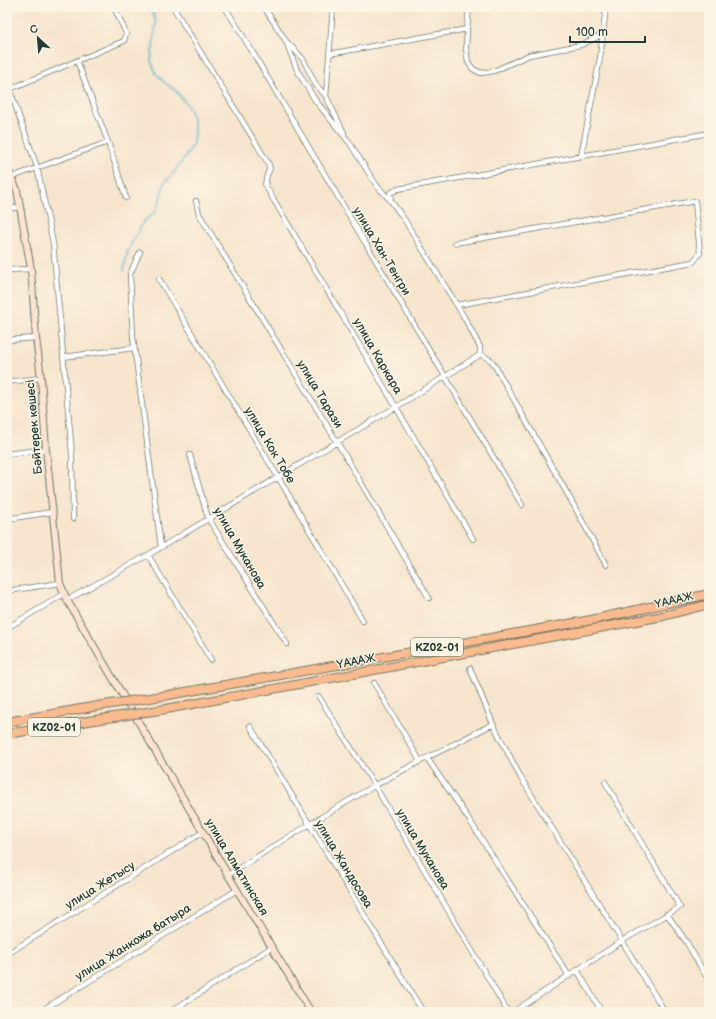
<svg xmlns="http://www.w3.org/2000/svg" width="716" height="1019" viewBox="0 0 716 1019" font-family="'Balsamiq Sans',sans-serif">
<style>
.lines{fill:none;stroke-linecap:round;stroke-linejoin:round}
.stream{stroke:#4cadcb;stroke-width:1.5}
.street-casing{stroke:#6b786a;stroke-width:6}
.secondary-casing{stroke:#6b786a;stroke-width:8}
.highway-casing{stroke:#6b786a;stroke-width:10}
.street{stroke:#fff;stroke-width:4.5}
.secondary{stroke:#fde4d1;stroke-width:6}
.highway{stroke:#fbbb8c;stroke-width:8}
.highway-bridge-casing{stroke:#6b786a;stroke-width:10;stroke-linecap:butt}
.highway-bridge{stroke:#fbbb8c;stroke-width:8}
.labels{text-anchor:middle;stroke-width:3;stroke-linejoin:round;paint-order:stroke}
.shield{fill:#fcf5e5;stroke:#617469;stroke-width:1}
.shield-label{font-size:11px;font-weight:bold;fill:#1f3d34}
.street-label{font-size:12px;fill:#1f3d34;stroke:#fcf5e5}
</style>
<rect width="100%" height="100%" fill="#fcf5e5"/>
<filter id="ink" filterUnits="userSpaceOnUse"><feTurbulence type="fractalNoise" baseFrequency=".025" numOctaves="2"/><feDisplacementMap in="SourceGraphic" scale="8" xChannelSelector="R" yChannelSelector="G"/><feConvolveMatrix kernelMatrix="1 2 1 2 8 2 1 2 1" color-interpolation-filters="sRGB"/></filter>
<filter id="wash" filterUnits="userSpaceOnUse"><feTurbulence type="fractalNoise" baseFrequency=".012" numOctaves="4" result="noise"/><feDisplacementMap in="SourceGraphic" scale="16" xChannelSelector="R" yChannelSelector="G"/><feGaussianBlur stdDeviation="0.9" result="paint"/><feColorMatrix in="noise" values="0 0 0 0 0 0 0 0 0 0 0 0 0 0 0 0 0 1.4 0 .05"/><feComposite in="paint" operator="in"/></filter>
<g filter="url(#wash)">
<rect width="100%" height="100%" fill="#f7e5cd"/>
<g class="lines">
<path class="stream" d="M124,271L128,250L144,221L154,213L159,204L164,183L172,175L188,153L193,144L194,130L193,118L187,105L176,91L164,82L156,73L151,61L156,23L151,7"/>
</g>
</g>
<g filter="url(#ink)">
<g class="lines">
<g class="street-casing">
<path id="street" d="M173,7L268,163L270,168L267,175L265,185L396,407L473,539
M225,7L246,41L360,234L522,505
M264,7L286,41L297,70L315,100L349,142L377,186L391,201
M467,29L466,48L468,62L473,69L481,73L494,71L529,55L581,45L603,34
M288,43L303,59L316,85L326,96L344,133
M329,54L467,29L469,7
M77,61L108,142L126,198
M7,82L37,167L53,243L72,454L73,519
M10,89L124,41L126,33L114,7
M326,96L333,7
M581,156L600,58L606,7
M12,177L108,142
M196,201L199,214L337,442L429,598
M7,209L20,207
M455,243L695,201L700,253L693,262L457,305
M140,252L130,274L133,337L161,547
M7,270L31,269
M159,279L278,477L363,621
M7,340L36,338
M480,354L492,361L572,502L606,565
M63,357L134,348
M7,382L41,378
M7,454L46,449
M190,455L208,518L287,644
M7,519L52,512
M148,555L211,660
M7,591L60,583
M67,600L148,555L337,442L396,407L478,356L480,354V347L464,317L404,219L391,201L390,193L398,189L709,133
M7,628L64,594
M470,668L493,724L521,778L622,941L665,1012
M374,683L420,761
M319,697L375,786L508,1012
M250,726L423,1012
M427,758L470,821L569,976
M228,875C276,845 325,814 374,786C413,764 453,745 493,724
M667,914L687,943L709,981
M7,954L203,832
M577,970L602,1012
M39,1012L237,890
M170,1012L272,947
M513,1012L622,941L680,907L605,782"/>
</g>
<g class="secondary-casing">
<path id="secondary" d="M7,168L17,190L31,269L36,338L41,378L46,449L60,583L67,600L228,875L311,1012"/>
</g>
<g class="highway-casing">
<path id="highway" d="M163,696L591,620L709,594
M166,709L663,616L709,604
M7,722L98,706
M7,734L101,719"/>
</g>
<use href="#street" class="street"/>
<use href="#secondary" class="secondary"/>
<use href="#highway" class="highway"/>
<g class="highway-bridge-casing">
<path id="highway-bridge" d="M98,706L163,696
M101,719L166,709"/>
</g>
<use href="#highway-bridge" class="highway-bridge"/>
</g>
</g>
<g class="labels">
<g class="shield">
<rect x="411" y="638" width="52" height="18" rx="3"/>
<rect x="28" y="718" width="52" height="18" rx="3"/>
</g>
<g class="shield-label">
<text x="437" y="651">KZ02-01</text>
<text x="54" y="731">KZ02-01</text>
</g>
<g class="street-label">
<text transform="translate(382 251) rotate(59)" y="4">улица Хан-Тенгри</text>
<text transform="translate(378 356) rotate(60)" y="4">улица Каркара</text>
<text transform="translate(320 394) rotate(59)" y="4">улица Тарази</text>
<text transform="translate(34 427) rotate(-95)" y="4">Бәйтерек көшесі</text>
<text transform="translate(270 445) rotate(59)" y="4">улица Кок Тобе</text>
<text transform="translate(240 548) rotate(60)" y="4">улица Муканова</text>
<text transform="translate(674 600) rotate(-13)" y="4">ҮАААЖ</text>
<text transform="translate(356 661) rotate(-11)" y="4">ҮАААЖ</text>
<text transform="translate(423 849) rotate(59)" y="4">улица Муканова</text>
<text transform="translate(344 864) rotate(59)" y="4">улица Жандосова</text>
<text transform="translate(237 867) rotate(59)" y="4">улица Алматинская</text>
<text transform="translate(100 885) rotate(-32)" y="4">улица Жетысу</text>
<text transform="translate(133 942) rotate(-32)" y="4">улица Жанкожа батыра</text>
</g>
</g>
<rect width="716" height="1019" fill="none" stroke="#fcf5e5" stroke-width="24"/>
<g transform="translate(38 38) rotate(334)" stroke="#fcf5e5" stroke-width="3" paint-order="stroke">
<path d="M0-3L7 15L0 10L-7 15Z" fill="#1f3d34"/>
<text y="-6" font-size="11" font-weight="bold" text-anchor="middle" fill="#1f3d34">С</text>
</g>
<path d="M570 36v6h75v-6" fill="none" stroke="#1f3d34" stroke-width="2"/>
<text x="576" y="36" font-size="12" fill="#1f3d34" stroke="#fcf5e5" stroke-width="3" paint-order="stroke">100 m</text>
</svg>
